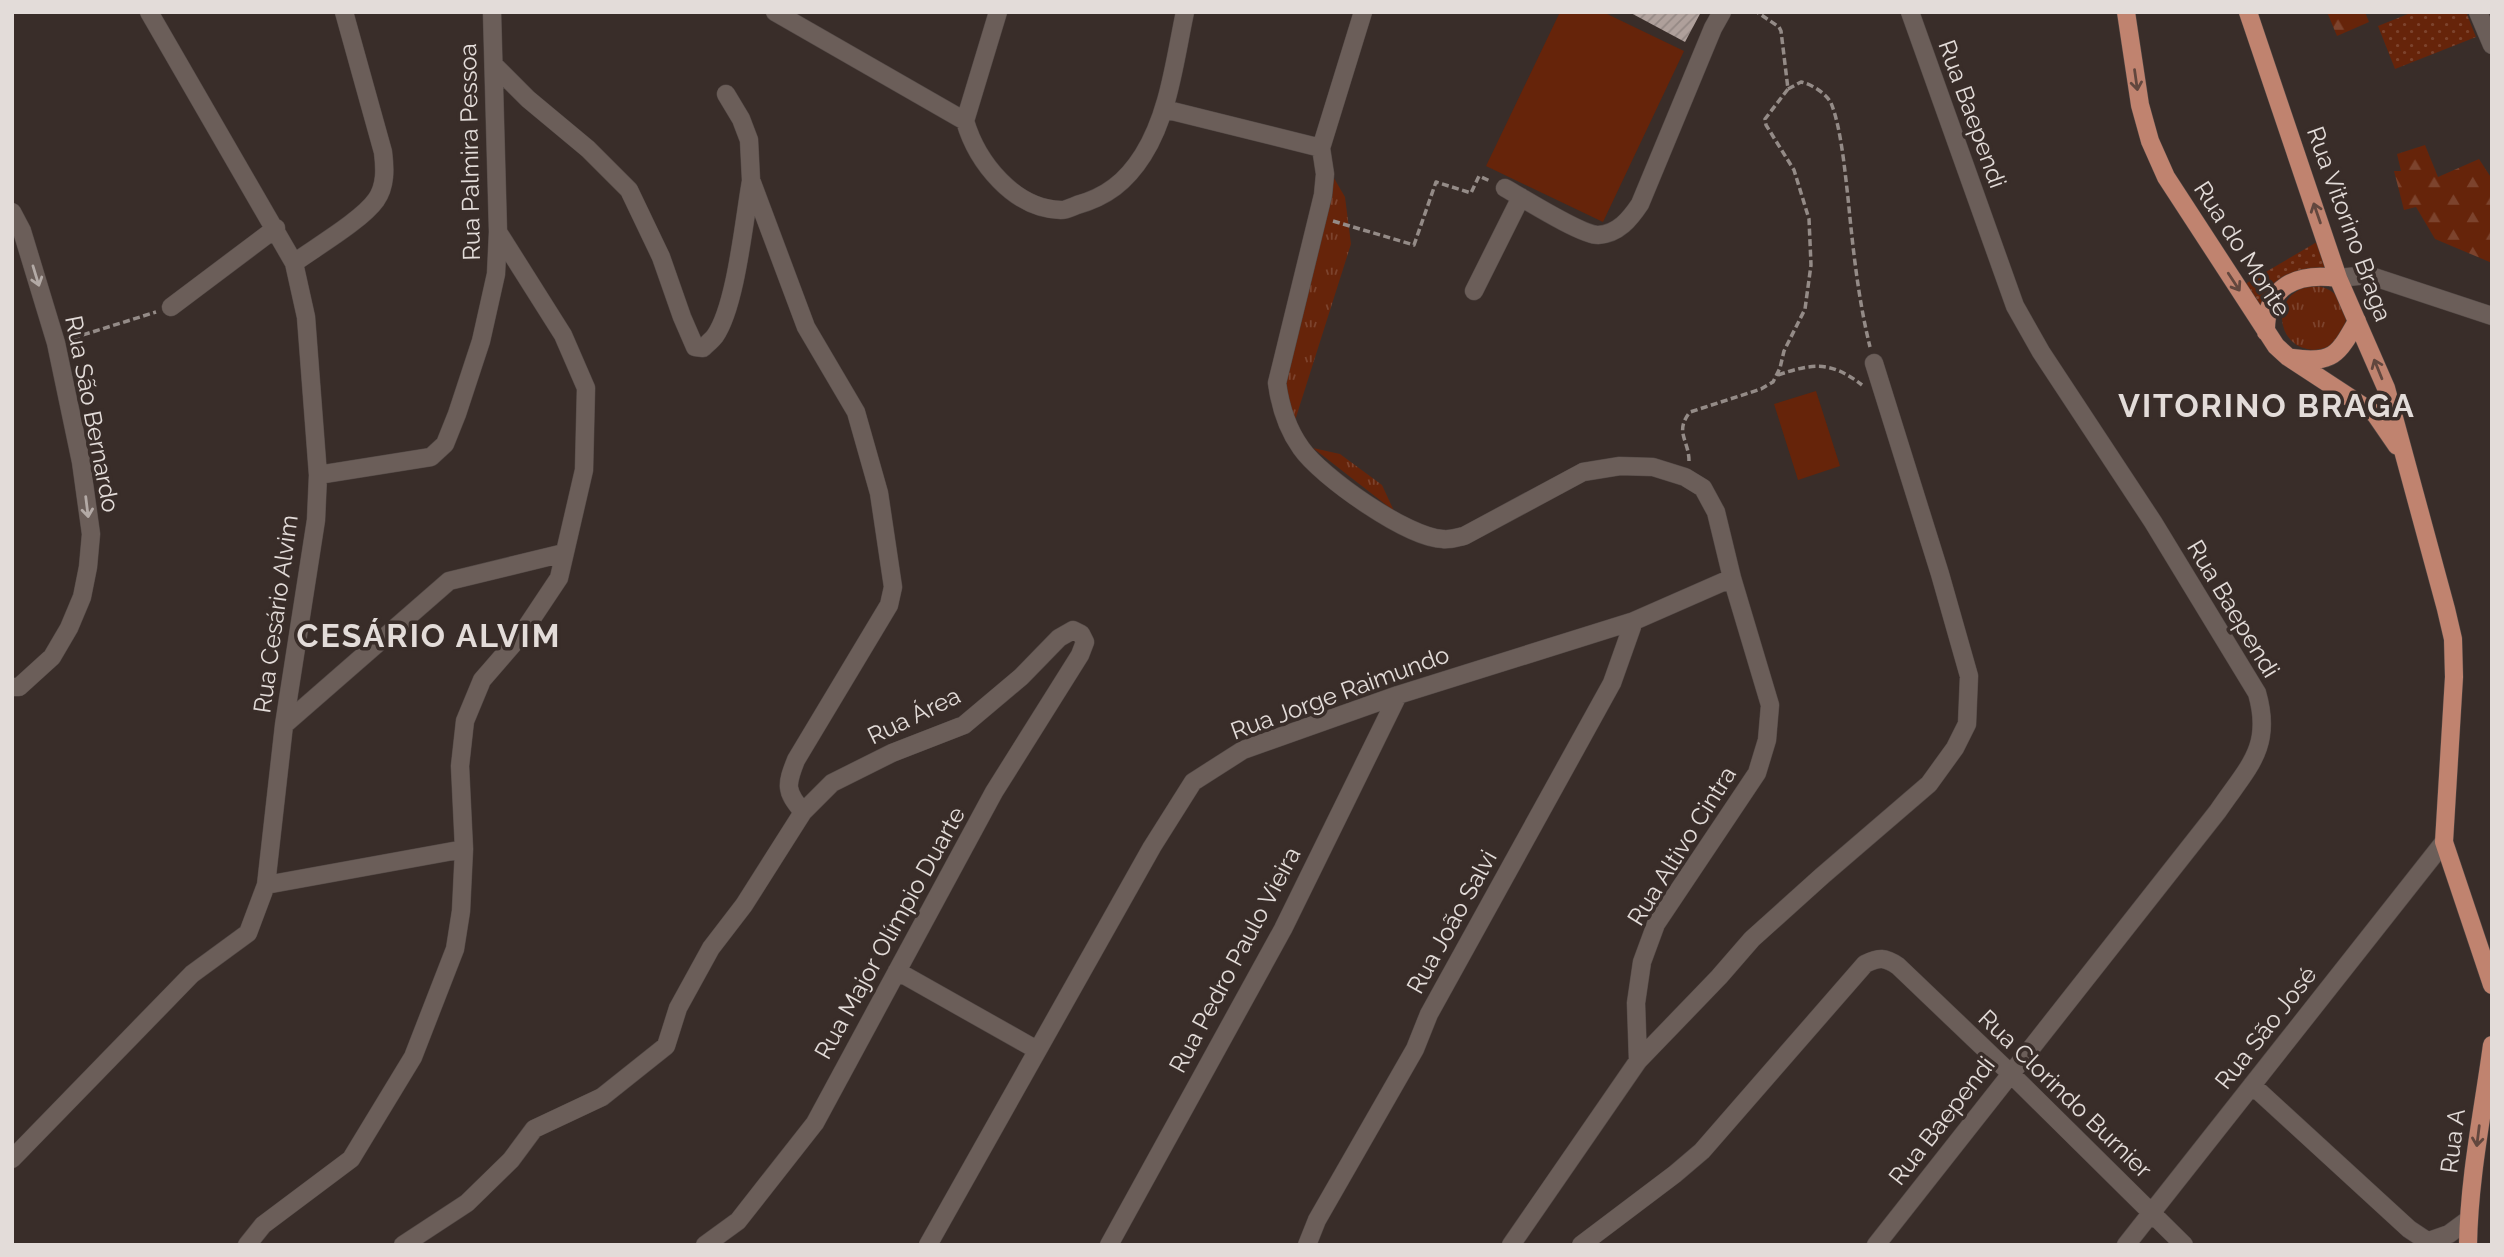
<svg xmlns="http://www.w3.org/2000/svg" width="2504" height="1257" viewBox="0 0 2504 1257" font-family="Raleway,sans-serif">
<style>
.grass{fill:url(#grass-dots)}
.forest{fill:url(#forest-firs)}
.park{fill:url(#park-tufts)}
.pitch{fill:#66240a}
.building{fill:url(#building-hatch)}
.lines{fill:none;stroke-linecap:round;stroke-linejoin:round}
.minor-casing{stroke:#534946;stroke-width:19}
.major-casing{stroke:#534946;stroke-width:19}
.path{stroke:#948b87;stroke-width:3.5;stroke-dasharray:7 3.5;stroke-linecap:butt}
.minor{stroke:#6b5e59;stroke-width:18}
.major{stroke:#c0836f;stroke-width:18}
.oneway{stroke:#62473e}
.oneway2{stroke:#b3aaa6}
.labels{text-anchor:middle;stroke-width:7;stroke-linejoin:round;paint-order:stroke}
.street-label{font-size:24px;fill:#e3dcd9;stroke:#392d29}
.district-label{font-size:32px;font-weight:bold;letter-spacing:2px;fill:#e3dcd9;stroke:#392d29}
</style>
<defs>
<pattern id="grass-dots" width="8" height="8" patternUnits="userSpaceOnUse" patternTransform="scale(1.75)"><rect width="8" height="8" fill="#66240a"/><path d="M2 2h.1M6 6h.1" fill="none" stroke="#7c432d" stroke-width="1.8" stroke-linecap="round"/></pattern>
<pattern id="forest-firs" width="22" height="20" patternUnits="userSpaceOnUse" patternTransform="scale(1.75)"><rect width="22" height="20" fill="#66240a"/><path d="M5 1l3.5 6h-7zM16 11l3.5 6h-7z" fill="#7c432d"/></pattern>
<pattern id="park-tufts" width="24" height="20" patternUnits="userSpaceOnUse" patternTransform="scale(1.75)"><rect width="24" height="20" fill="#66240a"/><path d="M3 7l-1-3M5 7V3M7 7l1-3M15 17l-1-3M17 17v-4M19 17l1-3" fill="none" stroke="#7c432d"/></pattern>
<pattern id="building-hatch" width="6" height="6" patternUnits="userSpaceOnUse" patternTransform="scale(1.75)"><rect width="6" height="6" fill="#afa09b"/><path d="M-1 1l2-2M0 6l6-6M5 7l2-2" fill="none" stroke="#948884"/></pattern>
</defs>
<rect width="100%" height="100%" fill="#392d29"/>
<path class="grass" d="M2413,12H2466L2476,37L2395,69L2378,26Z
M2322,239L2335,276L2311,273L2263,312L2240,287Z"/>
<path class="forest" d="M2327,12H2365L2369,22L2337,36Z
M2425,145L2438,177L2479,159L2492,179V263L2435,239L2416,207L2404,210L2394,171H2401L2397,154Z"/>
<path class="park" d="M1324,161L1345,197L1351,244L1292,430L1280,405Z
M2282 318a32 32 0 1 1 64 0a32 32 0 1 1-64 0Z
M1313,448L1340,454L1382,485L1394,511Z"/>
<path class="pitch" d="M1560,12H1603L1684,51L1603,222L1486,166Z
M1816,391L1840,466L1798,480L1774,404Z"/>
<path class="building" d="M1629,12H1701L1685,42Z"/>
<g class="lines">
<g class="minor-casing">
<path id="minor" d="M775,12L965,121C977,162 1014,209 1061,210C1066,210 1072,207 1077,205C1106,197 1126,182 1143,155C1169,114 1175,59 1185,12
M1363,12L1321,148L1325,174L1323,195L1277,383C1280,405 1288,430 1301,448C1321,477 1408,538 1443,539C1450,540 1458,537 1464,536L1583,472L1620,466L1653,467L1685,477L1703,488L1716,512L1732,578L1770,705L1767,740L1757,773L1656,924L1642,962L1636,1003L1638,1061
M2478,12L2492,45
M494,65L528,99L588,149L629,190L661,257L682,317L695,347L703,348C707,344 712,340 715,336C736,306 744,220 751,181
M726,94L741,119L749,140L751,180L806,327L856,412L879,493L893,587L889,605L796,760C786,785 785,791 803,812
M1164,109L1321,148
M965,121L998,12
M1505,188C1523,198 1581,235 1598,235C1618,234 1630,219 1640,204L1713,28L1722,12
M12,212L22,231L56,343L81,462L91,534L88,567L82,597L69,628L52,657L19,687H12
M294,263C316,247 362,220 376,200C386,186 385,168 383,152L344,12
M2338,278L2368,275L2492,316
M1474,291L1521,197
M171,307L276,228
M318,475L431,457L445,444L457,414L481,341L496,274L498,232L492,12
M284,725L449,581L564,553
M266,885L464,849
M897,971L1037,1050
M2252,1085L2409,1229L2433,1245
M12,1159L192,974L248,933L266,885L284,725L316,520L318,475L306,317L294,263L149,12
M2429,1241L2449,1234L2468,1220
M247,1245L263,1225L351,1159L413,1057L455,949L461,911L464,849L460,766L465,721L482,680L521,635L559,578L584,470L586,388L563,335L498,232
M403,1245L467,1203L511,1160L534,1129L602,1097L666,1046L678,1008L711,948L744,905L803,812L832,783L892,753L964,725L1021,677L1059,638L1073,630L1081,634L1085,642L1080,655L994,792L815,1123L738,1221L705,1245
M928,1245L1152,847L1193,782L1243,750L1398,695L1634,621L1732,578
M1109,1245L1283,929L1398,695
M1307,1245L1317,1220L1415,1049L1429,1014L1612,683L1634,621
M1511,1245L1638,1061L1719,977L1752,939L1822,876L1929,784L1955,748L1967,724L1969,676L1940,574L1874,363
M1581,1245L1675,1174L1702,1151L1865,964C1879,957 1885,957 1898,966L2010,1073L2184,1245
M1876,1245L2218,811C2247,768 2273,748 2257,693L2153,522L2041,352L2015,306L1910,12
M2126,1245L2444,842"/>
</g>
<g class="major-casing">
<path id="major" d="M2126,12L2140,105L2150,141L2166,177L2276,346L2288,357L2375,414L2397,446
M2248,12L2338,278L2386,388L2446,609L2453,639L2454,677L2444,842L2492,985
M2266,332C2265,286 2297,272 2338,278
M2292,358C2333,364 2338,355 2357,321
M2468,1245C2469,1178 2483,1111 2492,1045"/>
</g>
<path class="path" d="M1788,89L1801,82C1811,84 1826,93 1831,103C1841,127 1845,172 1848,198C1853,249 1858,298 1870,347
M1333,221L1414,245L1436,182L1471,193L1479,176L1490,181
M73,338L156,312
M1778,375C1813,363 1831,361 1862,385
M1689,461C1689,440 1674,432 1690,412L1761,389L1773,382L1780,368L1784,351L1805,309L1811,265L1809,219L1794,170L1766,125L1765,119L1788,89L1781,31L1779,27L1757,12"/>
<use href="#minor" class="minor"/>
<use href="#major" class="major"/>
</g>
<defs><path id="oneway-shaft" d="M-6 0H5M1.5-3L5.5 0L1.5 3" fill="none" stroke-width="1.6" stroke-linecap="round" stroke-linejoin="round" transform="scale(1.75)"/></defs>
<g class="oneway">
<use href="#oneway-shaft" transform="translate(2136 80) rotate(82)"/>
<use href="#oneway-shaft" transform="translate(2317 213) rotate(-109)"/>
<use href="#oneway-shaft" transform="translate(2234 282) rotate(57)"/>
<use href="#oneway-shaft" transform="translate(2378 369) rotate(-112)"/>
<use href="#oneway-shaft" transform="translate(2478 1136) rotate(97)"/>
</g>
<g class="oneway2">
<use href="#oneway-shaft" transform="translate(36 276) rotate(73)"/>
<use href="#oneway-shaft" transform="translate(87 507) rotate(83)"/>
</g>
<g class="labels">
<g class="street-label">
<text transform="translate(1972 114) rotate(70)" y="8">Rua Baependi</text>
<text transform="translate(470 152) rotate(-91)" y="8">Rua Palmira Pessoa</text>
<text transform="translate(2349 224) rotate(70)" y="8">Rua Vitorino Braga</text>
<text transform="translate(2242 249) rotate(57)" y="8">Rua do Monte</text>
<text transform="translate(92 414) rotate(79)" y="8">Rua São Bernardo</text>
<text transform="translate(2233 609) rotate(59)" y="8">Rua Baependi</text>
<text transform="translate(276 614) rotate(-82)" y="8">Rua Cesário Alvim</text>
<text transform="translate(1340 693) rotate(-20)" y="8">Rua Jorge Raimundo</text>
<text transform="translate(914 716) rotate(-26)" y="8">Rua Área</text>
<text transform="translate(1682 846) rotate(-58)" y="8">Rua Altivo Cintra</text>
<text transform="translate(1452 922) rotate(-61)" y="8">Rua João Salvi</text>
<text transform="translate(890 933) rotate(-61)" y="8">Rua Major Olímpio Duarte</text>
<text transform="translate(1235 960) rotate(-62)" y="8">Rua Pedro Paulo Vieira</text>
<text transform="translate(2266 1028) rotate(-52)" y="8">Rua São José</text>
<text transform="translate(2065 1094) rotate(44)" y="8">Rua Clorindo Burnier</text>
<text transform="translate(1942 1121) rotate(-52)" y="8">Rua Baependi</text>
<text transform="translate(2453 1141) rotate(-83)" y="8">Rua A</text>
</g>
<g class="district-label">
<text x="2267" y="417">VITORINO BRAGA</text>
<text x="429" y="647">CESÁRIO ALVIM</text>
</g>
</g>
<rect width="2504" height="1257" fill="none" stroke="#e3dcd9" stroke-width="28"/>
</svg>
